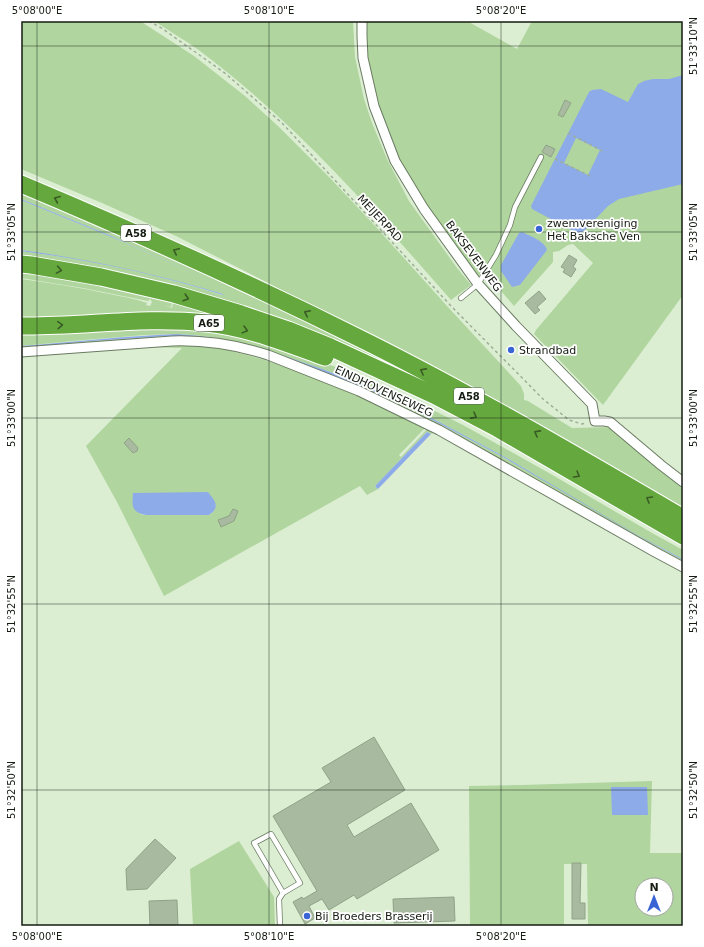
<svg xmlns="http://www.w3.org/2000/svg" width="704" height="947" viewBox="0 0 704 947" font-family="'DejaVu Sans',sans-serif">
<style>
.green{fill:#b0d59e;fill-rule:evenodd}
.water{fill:#8eabe9;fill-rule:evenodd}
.building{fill:#a8ba9f;stroke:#90a287}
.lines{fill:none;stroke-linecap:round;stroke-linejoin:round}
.service-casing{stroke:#6a7b62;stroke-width:6}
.minor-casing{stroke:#6a7b62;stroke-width:11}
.motorway-casing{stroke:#fff;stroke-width:19}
.path{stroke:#9eae97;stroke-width:1.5;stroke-dasharray:3 3;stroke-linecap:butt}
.service{stroke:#fff;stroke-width:4.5}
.minor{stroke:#fff;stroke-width:9}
.motorway{stroke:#65a83d;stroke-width:17}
.oneway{stroke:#395b25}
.ticks{fill:none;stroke:#151c12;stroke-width:1;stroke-opacity:0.45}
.poi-dot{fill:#3864d5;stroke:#fff;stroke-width:1.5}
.labels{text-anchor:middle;stroke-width:3.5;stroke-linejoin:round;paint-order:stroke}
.shield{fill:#fff;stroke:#5b6059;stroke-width:1}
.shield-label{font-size:10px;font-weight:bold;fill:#151c12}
.street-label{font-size:11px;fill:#151c12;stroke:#fff}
.poi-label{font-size:11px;fill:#151c12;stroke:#fff;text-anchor:start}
.neatline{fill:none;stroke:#151c12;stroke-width:1.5}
.ticks-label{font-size:10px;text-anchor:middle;fill:#151c12}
</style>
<rect width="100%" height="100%" fill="#dbeed2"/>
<path class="green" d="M21,21H140L194,56L245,96L279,127L330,178L376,227L447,306L521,386L524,394V400L528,401L572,428L613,427L683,487V510L272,285L176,236L102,203L21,169Z
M154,21H353L355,57L364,99L372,123L387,159L409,201L457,268L471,285L451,300C373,211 295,122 200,51C185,40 169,31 154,21Z
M364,21H467L517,49L532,21H683V295L603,405L534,334L536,330L593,263L573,244L568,245L559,251L553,252V262L514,306L483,270L478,277L468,264L419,196L395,153L382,120L369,75Z
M21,189L206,270L491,413L366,357L21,259V251C89,260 157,274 222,295L223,294C156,274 89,260 21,250V200L126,243L224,287L109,235L21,199Z
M21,272L84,282L172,302L171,307L164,305L172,308L173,302L234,320L21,324V279C49,283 77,287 104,293C119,296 133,298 147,303L146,305L150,306L152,302L150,299L148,301L83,288L21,278Z
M115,328L217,330L325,363L349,372L375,383L407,397L463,425L549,473L652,533L683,550V559L641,537L505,457L407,405L406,406C448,428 491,450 533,474C583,502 632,533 683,560V564L428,422L265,356L205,343L21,348L91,341L167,336L200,337L312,368L368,389L394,401L396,399L347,378L267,350L219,338L202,336L177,334L145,335L83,340L21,346V333Z
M181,345L209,347L224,349L265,360L341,387L427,426L399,455L401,457L429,427L683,569V572L634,546L556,499L452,441L433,432L431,434L427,432L375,486L378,489L367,495L360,486L164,596L117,502L86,446L182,348L146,347L21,357V356L148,346ZM216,504C215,510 214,512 209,515H146L139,514Z
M652,781L650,853H683V926H588L587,864H564V926H470L469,786L522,785ZM642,885H666V909H642Z
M239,841L274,897L275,926H193L190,869Z"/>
<path class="water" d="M683,75V184L619,199L608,206L585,230L579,234L532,209L531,206L589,92L592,90L601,89L628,102L638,84L644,81L653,79H669ZM576,138L600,150L588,175L564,163Z
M21,199L109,235L224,287L126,243L21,200Z
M522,232C530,236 545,241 547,250L520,285L512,287L501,271V265L519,233Z
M21,250C89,259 157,274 223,294V295C157,274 89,260 21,251Z
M177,334C219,336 259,347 299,361C332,372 364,385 396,399L395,402L368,389L312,368L200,337L167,336L91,341L21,348V346C73,342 125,336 177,334Z
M407,405L505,457L641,537L683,559V560L642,538L503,457L406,406Z
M427,432L431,434L378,489L375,486Z
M208,492C215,501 221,507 209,515H146C131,512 132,506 133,493Z
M611,787H647L648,815H612Z"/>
<path class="building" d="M565,100L571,103L563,117L558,115Z
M546,145L555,149L551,157L542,152Z
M569,255L577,260L573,267L576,269L571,277L563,272L565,269L561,267Z
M539,291L546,299L537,307L540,310L535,314L525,303Z
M129,438L138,448L137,451L133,453L124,443Z
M233,509L238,511L234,521L221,527L218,520L229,516Z
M374,737L405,790L347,825L354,837L411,803L439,850L357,899L354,895L329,910L322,899L309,906L315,918L305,924L293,902L302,897L303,899L317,891L273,816L331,782L322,768Z
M155,839L176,858L147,889L127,890L126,869Z
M572,863H581L580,903H585V919H572Z
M454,897L455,921L394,923L393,899Z
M177,900L178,926H150L149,901Z"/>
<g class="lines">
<g class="service-casing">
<path id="service" d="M461,298L478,284L496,255L510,225L515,207L541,157
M280,926L279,899L283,893L300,883L271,834L254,843L283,893"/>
</g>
<g class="minor-casing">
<path id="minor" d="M362,21V36L363,58L374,106L395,161L424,209L478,284L516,326L592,404L595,421H604L610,422L661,465L683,482
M21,352L172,341C205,340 237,345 268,355L359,391L439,430L655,552L683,567"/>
</g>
<g class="motorway-casing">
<path id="motorway" d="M21,184C138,233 253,285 367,342C475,396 579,457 683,518
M21,264L31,265L101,277L174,294L241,314L288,330L330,347L434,395L495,427L683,536
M21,326C83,327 144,316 206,323C247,327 286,343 325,357"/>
</g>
<path class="path" d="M149,21L163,29L226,74L283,124L451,306L543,399L569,420L582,424L587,423
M568,133L604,152
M555,159L592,177"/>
<use href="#service" class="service"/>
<use href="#minor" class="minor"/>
<use href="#motorway" class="motorway"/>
</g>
<defs><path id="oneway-chevron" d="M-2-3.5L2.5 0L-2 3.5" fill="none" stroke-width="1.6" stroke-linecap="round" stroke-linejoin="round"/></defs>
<g class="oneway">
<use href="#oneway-chevron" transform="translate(57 199) rotate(-157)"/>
<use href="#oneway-chevron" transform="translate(176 251) rotate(-155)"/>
<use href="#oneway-chevron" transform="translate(59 270) rotate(10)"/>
<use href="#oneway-chevron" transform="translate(186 298) rotate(17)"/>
<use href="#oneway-chevron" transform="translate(307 313) rotate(-154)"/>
<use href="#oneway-chevron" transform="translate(60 325) rotate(-4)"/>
<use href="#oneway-chevron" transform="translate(245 330) rotate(15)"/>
<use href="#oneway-chevron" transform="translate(423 371) rotate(-152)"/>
<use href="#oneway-chevron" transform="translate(474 416) rotate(28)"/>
<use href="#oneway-chevron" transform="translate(537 433) rotate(-151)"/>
<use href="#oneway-chevron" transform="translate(577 475) rotate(30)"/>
<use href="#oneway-chevron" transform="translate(649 499) rotate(-150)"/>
</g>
<path class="ticks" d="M37,21V926M269,21V926M501,21V926M21,46H683M21,232H683M21,418H683M21,604H683M21,790H683"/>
<g class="poi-dot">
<circle cx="539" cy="229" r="4"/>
<circle cx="511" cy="350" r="4"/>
<circle cx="307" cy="916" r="4"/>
</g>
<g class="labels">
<g class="shield">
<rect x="121" y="225" width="30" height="16" rx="3"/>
<rect x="194" y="315" width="30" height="16" rx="3"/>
<rect x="454" y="388" width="30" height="16" rx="3"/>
</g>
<g class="shield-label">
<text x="136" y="237">A58</text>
<text x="209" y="327">A65</text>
<text x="469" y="400">A58</text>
</g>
<g class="street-label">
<text transform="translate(380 218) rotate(47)" y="4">MEIJERPAD</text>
<text transform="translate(474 256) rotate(53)" y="4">BAKSEVENWEG</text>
<text transform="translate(384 391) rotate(25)" y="4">EINDHOVENSEWEG</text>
</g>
<g class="poi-label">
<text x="547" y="227">zwemvereniging<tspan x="547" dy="13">Het Baksche Ven</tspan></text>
<text x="519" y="354">Strandbad</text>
<text x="315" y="920">Bij Broeders Brasserij</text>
</g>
</g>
<rect width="704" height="947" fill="none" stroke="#ffffff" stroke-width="44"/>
<g transform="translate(654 897)"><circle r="19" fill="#ffffff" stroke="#a1a4a0"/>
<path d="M0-3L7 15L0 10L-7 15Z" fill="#3864d5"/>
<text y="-6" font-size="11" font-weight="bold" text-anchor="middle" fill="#151c12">N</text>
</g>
<rect x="22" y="22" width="660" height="903" class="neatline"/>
<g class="ticks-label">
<text x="37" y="14">5°08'00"E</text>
<text x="269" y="14">5°08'10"E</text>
<text x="501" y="14">5°08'20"E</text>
<text transform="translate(693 46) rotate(-90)" y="4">51°33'10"N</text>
<text transform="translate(11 232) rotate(-90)" y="4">51°33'05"N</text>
<text transform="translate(693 232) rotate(-90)" y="4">51°33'05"N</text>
<text transform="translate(11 418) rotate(-90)" y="4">51°33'00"N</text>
<text transform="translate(693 418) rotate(-90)" y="4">51°33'00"N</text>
<text transform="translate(11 604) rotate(-90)" y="4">51°32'55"N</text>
<text transform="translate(693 604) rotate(-90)" y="4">51°32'55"N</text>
<text transform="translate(11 790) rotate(-90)" y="4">51°32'50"N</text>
<text transform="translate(693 790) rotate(-90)" y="4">51°32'50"N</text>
<text x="37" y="940">5°08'00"E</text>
<text x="269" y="940">5°08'10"E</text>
<text x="501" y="940">5°08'20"E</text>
</g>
</svg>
